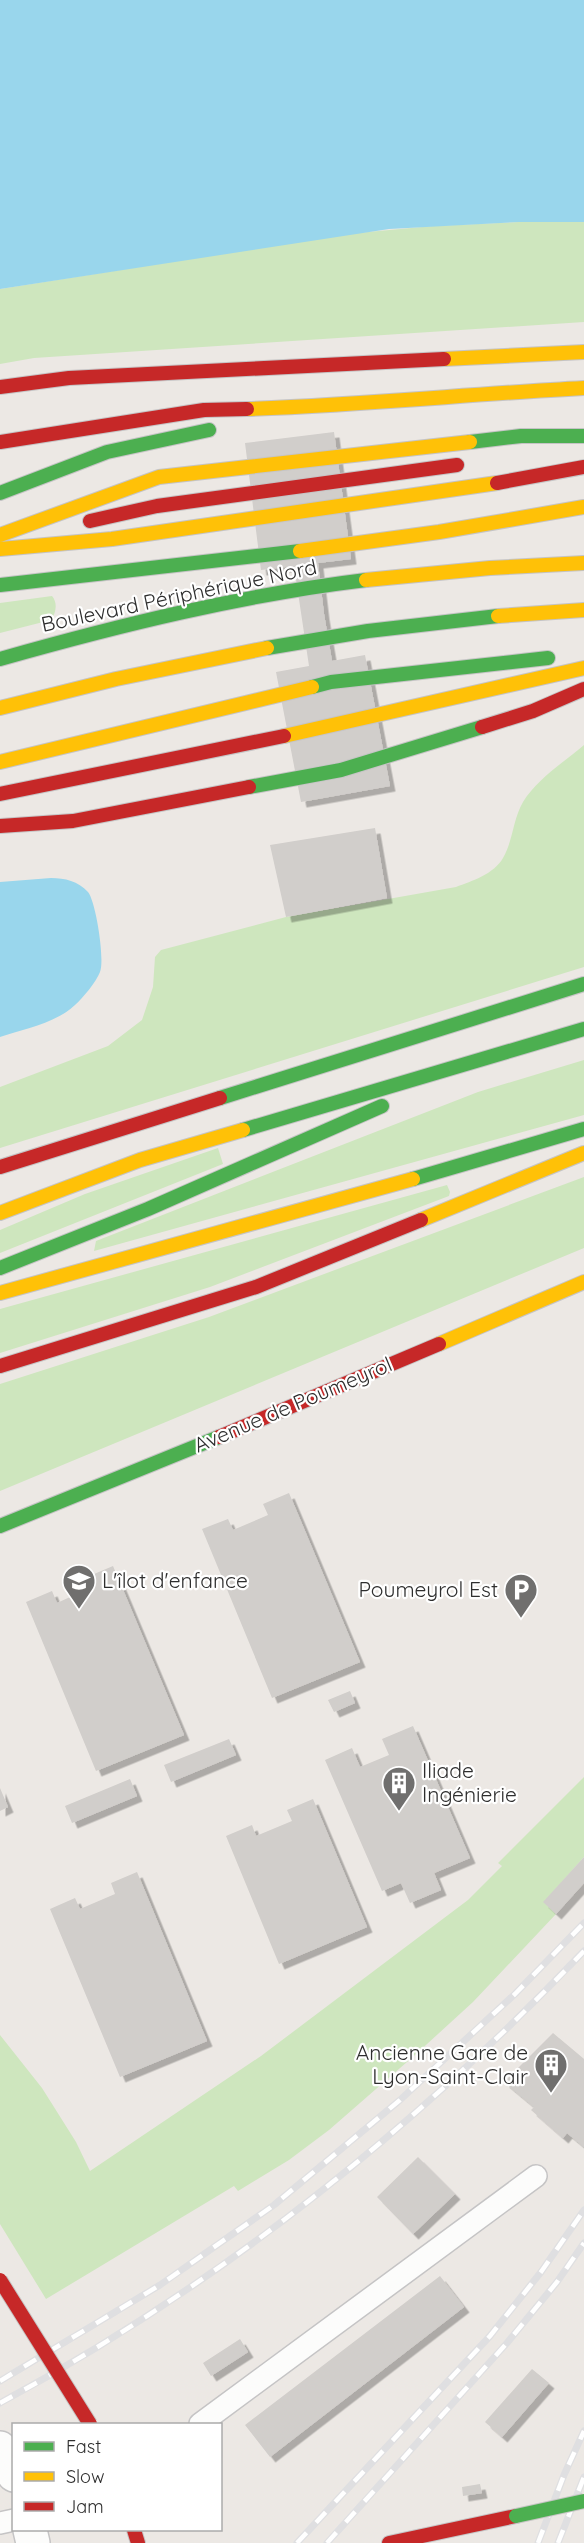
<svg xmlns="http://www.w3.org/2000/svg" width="584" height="2543" viewBox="0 0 584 2543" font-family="Quicksand,sans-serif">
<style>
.green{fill:#cee6be}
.water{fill:#99d6ec}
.building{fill:#d1cecb;filter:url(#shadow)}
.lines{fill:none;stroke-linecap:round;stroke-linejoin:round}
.lane-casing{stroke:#c5c4c5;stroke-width:24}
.street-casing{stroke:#c5c4c5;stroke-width:36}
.fast-casing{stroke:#c5c4c5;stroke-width:16}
.slow-casing{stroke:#c5c4c5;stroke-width:16}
.jam-casing{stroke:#c5c4c5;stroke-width:16}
.lane{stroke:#fcfcfb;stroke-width:21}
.street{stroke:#fcfcfb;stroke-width:33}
.fast{stroke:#4caf50;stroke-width:14}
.slow{stroke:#ffc107;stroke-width:14}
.jam{stroke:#c62828;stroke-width:14}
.rail-casing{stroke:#dfdfe1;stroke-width:7}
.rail{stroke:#fff;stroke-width:4.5;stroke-dasharray:14;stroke-linecap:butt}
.fast-bridge-casing{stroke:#c6c5c4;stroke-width:16;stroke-linecap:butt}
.jam-bridge-casing{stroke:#c6c5c4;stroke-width:16;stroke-linecap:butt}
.fast-bridge{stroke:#4caf50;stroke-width:14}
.jam-bridge{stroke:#c62828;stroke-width:14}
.labels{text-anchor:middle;stroke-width:4.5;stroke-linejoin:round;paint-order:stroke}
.street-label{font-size:21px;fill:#2e2e2e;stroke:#fff}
.poi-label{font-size:21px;fill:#2e2e2e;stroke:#fff;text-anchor:start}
</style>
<defs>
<filter id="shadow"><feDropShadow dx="5.5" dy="5.5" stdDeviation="0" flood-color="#0004"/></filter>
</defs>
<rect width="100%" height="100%" fill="#ece8e4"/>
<path class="green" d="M519,222H584V322L34,358L0,364V289L346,234L433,226Z
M52,596C58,603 56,613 51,620L0,633V603Z
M584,745V967L0,1148V1087L108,1046L142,1020L153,987L155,957L161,950L286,917L456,887C472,881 494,874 503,858C513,841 513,819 523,802C537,779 564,762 584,745Z
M584,1060V1115L94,1251L96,1241L478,1092Z
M218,1148L223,1164L0,1253V1230L85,1194Z
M584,1177V1248L0,1491V1384L209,1317Z
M447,1185L450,1192L449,1196L210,1287L0,1353V1309Z
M584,1777V1857L544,1902L556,1914L473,2002L415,2055L329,2130L289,2160L238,2191L234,2186L46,2299L0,2224V2035L42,2088L76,2142L90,2171L261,2056L468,1900L502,1866L498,1863Z"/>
<path class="water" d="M0,0H584V222H519L389,229L0,289Z
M51,878C65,878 78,881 88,892C96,902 105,960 100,972C96,982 83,998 75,1005C56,1023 24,1029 0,1037V882Z"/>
<path class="building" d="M334,432L351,559L318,563L324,614L332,661L365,655L390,786L301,802L276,672L309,666L294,566L261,570L245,443Z
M375,828L387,898L286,917L270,845Z
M289,1493L360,1662L272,1698L202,1529L228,1519L233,1530L268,1515L263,1504Z
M113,1566L184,1735L96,1771L26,1602L52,1591L57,1603L92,1587L87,1577Z
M350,1691L355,1703L334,1712L328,1700Z
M413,1726L470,1858L434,1873L441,1890L410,1903L401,1883L382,1891L325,1760L352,1748L360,1767L389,1755L382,1739Z
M229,1739L236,1755L171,1782L164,1765Z
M130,1779L137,1796L72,1823L65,1806Z
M0,1788L8,1807L0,1811Z
M313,1799L367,1927L279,1964L226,1836L252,1825L256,1836L292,1821L287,1810Z
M584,1857V1883L556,1914L543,1902Z
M137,1872L207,2041L120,2077L50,1909L75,1898L80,1909L115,1894L111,1883Z
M553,2033L584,2059V2147L567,2133L563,2138L531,2110L534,2107L504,2082Z
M418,2157L455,2194L413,2234L377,2197Z
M440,2276L464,2307L270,2457L245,2425Z
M240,2339L248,2352L211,2376L203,2363Z
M532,2369L549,2383L502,2437L485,2422Z
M480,2484L482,2493L463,2496L462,2487Z"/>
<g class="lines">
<g class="lane-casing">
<path id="lane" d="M200,2424L536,2176
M0,2523L14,2520"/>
</g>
<g class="street-casing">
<path id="street" d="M0,2448L14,2475
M30,2530L33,2543"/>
</g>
<g class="fast-casing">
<path id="fast" d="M470,442L521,436H584
M0,493L107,452L209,430
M0,585L300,551
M267,648L368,631L498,616
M0,659C120,625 242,595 366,580
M312,687L331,682L548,658
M249,787L341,770L482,727
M220,1098L584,984
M243,1130L584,1029
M413,1179L584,1129
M0,1268L148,1209L382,1106
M0,1526L219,1437"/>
</g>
<g class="slow-casing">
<path id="slow" d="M444,359L584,352
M247,409C360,405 472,394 584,388
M0,535L159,477L470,442
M0,549L112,539L497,483
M300,551L439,532L584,507
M366,580L490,568L584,563
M498,616L584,610
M0,708L116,679L267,648
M284,736L584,668
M0,762L312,687
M0,1213L140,1160L243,1130
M421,1220L584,1153
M0,1293L413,1179
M439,1344L584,1282"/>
</g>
<g class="jam-casing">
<path id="jam" d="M0,387L69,378L444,359
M0,442L204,410L247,409
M497,483L584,467
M90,521L157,506L457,465
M482,727L533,711L584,689
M0,794L284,736
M0,826L73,821L249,787
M0,1167L220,1098
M0,1366L256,1287L421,1220
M219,1437L439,1344
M134,2530L138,2543
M389,2543L516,2516"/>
</g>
<use href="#lane" class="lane"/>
<use href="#street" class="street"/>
<use href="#fast" class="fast"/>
<use href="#slow" class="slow"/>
<use href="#jam" class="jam"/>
<g class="rail-casing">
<path id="rail" d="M0,2381L160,2285L274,2205L400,2100L515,1994L584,1923
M0,2403C219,2285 413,2130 584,1951
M297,2543L490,2336L541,2272L584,2210
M327,2543L507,2343L557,2282L584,2243
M538,2543L564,2475L584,2431
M558,2543L584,2477"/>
</g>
<use href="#rail" class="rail"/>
<g class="fast-bridge-casing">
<path id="fast-bridge" d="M516,2516L584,2501"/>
</g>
<g class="jam-bridge-casing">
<path id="jam-bridge" d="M0,2280L90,2424"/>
</g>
<use href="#fast-bridge" class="fast-bridge"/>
<use href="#jam-bridge" class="jam-bridge"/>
</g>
<defs>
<g id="school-pin" transform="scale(1.725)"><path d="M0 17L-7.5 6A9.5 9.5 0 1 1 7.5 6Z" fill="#706f6e" stroke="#fff"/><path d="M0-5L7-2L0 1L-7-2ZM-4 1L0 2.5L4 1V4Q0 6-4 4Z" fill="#fff"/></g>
<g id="parking-pin" transform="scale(1.725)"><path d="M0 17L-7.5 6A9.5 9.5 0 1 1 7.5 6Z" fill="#706f6e" stroke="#fff"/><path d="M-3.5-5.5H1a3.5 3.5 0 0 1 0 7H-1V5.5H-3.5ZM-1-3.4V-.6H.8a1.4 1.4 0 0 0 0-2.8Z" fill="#fff"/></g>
<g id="building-pin" transform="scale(1.725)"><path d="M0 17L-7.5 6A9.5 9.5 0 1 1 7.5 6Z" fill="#706f6e" stroke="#fff"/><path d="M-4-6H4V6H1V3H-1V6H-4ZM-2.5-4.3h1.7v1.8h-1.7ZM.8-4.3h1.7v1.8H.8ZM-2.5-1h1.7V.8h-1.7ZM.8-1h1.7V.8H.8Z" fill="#fff"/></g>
</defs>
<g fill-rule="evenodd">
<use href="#school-pin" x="79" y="1581"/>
<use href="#parking-pin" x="521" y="1590"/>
<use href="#building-pin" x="399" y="1783"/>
<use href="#building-pin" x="551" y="2065"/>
</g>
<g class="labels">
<g class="street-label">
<text transform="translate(179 596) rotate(-12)" y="7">Boulevard Périphérique Nord</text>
<text transform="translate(293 1405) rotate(-23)" y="7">Avenue de Poumeyrol</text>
</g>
<g class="poi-label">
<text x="102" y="1588">L'îlot d'enfance</text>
<text x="498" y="1597" text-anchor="end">Poumeyrol Est</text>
<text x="422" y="1778">Iliade<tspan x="422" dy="24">Ingénierie</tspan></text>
<text x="528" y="2060" text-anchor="end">Ancienne Gare de<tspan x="528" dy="24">Lyon-Saint-Clair</tspan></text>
</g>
</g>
<rect x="12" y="2423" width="210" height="108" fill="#ffffff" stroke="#ababab" stroke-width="1.5"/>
<rect x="24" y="2442" width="30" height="9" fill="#4caf50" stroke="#ababab" stroke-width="1.5"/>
<text x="66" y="2453" font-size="18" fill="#2e2e2e">Fast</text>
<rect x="24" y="2472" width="30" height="9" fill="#ffc107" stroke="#ababab" stroke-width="1.5"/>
<text x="66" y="2483" font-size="18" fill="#2e2e2e">Slow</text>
<rect x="24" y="2502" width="30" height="9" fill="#c62828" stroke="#ababab" stroke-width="1.5"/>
<text x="66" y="2513" font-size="18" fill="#2e2e2e">Jam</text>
</svg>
